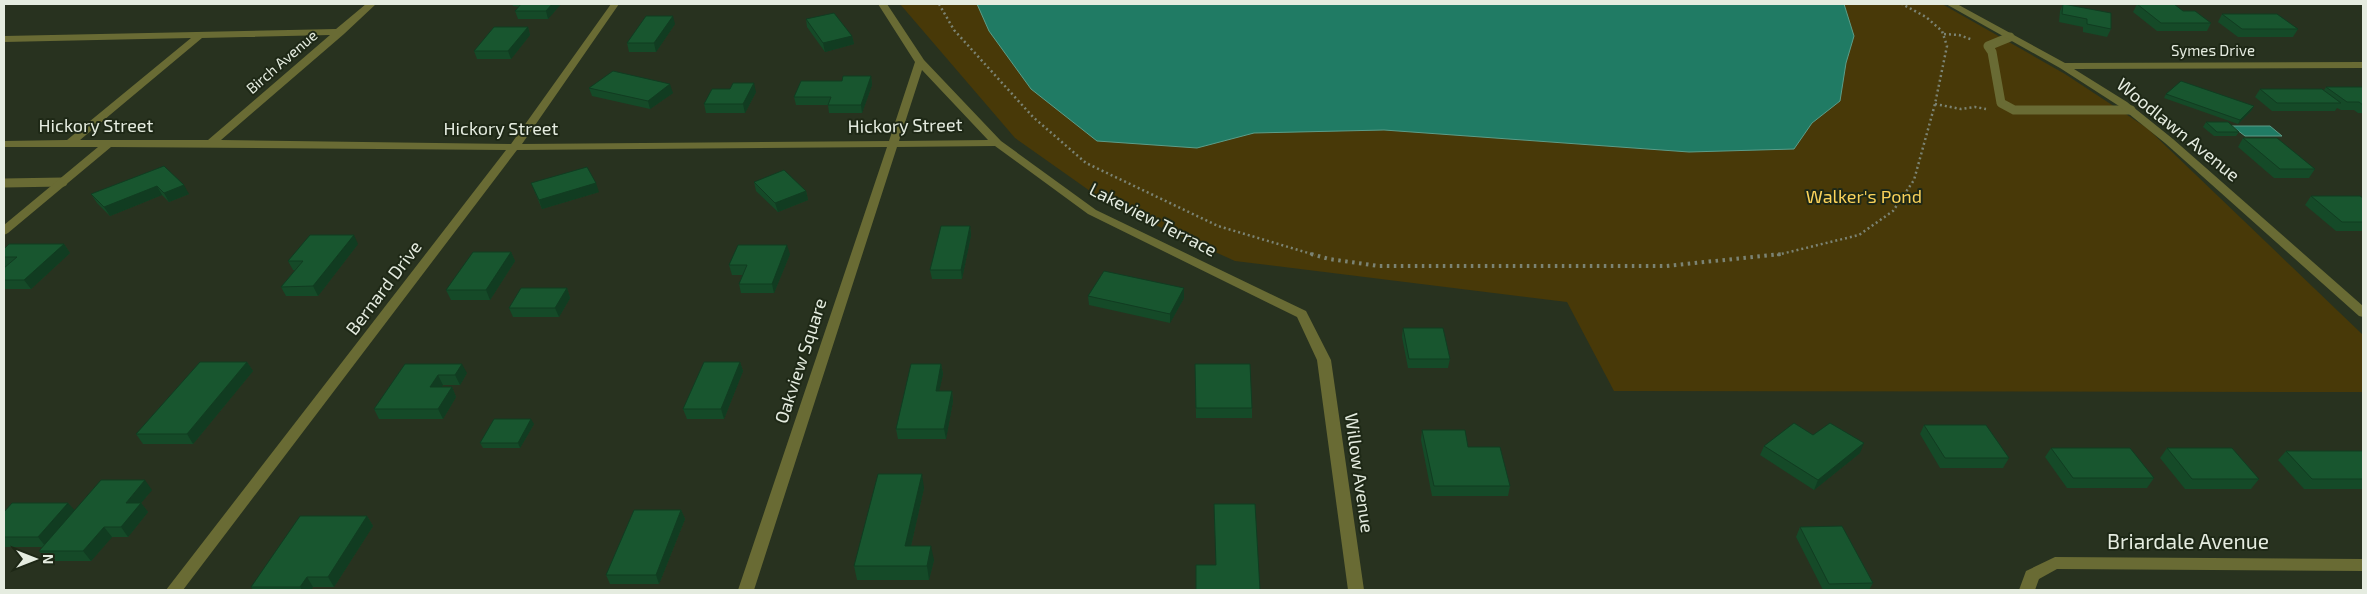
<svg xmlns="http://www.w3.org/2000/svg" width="2367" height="594" viewBox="0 0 2367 594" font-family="'Exo 2',sans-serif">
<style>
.green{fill:#483908}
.water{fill:#207b64;stroke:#5b9d89}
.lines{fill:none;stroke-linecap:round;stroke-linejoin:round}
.path-far1{stroke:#7b8373;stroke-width:2.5;stroke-dasharray:2 3;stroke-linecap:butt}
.path{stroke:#7b8373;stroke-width:4;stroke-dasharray:2.5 4.5;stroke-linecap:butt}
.service{stroke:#696b34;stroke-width:9}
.minor{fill:#696b34;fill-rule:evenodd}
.wall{fill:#154a28}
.shaded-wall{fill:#113c21}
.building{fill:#18562f;stroke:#113c21}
.labels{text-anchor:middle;stroke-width:4;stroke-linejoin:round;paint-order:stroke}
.far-street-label{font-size:15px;fill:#e5ece0;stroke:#1e2816}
.street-label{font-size:18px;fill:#e5ece0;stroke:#1e2816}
.park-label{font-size:18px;fill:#fad25a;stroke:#1e2816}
.near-street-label{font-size:21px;fill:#e5ece0;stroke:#1e2816}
</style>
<rect width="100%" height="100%" fill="#28321f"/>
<path class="green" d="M900,4H1942L2065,74L2147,128L2363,335V392L1614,391L1567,302L1235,261L1107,203L1015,138Z"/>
<path class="water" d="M977,4H1844L1854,36L1846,63L1840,101L1812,123L1794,149L1689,152L1384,130L1254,133L1197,148L1097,141L1031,89L989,31Z
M2232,126H2270L2282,136H2245Z"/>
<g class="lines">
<path class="path-far1" d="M939,4L954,30L1033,117L1086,163L1218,226L1315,255
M1944,34L1959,35L1973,40
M1935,104L1961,109L1975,107L1986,109
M1777,255L1859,235L1893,211L1914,180L1935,104L1947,46L1942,31L1926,17L1902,4"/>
<path class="path" d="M1311,254L1329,259L1379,266H1666L1782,254"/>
<path class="service" d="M2010,37L1988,46L1992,52L2001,103L2014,110H2131
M4,183L63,182"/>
<path class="minor" d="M366,4H376L344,34L221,140L511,144L611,4H619L522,144L889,141L915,62L878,4H887L924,60L1001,141L1096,210L1306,311L1331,360L1364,590H1348L1317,360L1297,317L1088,214L995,146L897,147L754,590H738L887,147L517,150L183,590H166L506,150L111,147L8,233L4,235V225L98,147H4V141L67,140L191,38L4,42V36L336,29ZM330,35L208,140H80L202,38ZM922,70L988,140L899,141Z
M1946,4H1957L2065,63L2363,62V68L2074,69L2127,102L2173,139L2363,306V317L2359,316L2165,143L2119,106L2060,68Z
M2055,557L2363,559V571L2057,569L2039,579L2035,590H2019L2026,571Z"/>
</g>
<path class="wall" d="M512,4H561L548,19H518L515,11L519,7L513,6Z
M2063,4L2111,29L2107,37L2083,32V27L2059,22L2060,11Z
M2137,4L2183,11L2211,23L2207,31H2157L2133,12Z
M2222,14L2298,29L2293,37H2238L2218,22Z
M806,19L852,36L854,44L825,52L807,27Z
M675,24L656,52H629L627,43Z
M528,27L530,35L511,59H477L474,51Z
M871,76L872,85L862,113H829L828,105H796L794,97L842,81Z
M2326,87H2363V113H2358L2354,110H2341L2337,108L2335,111H2272L2255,97L2260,89L2324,90Z
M589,88L673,93L650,109L592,96Z
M756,92L745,113H706L704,104Z
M2166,94L2254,106L2251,111L2238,124L2164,98Z
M2206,122L2239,132L2236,136H2214L2203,127Z
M2243,138L2315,169L2309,178H2274L2238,147Z
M164,166L189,194L169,202L162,195L110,216L97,203L91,194Z
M754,182L806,191L808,200L778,212L756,191Z
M531,183L599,192L542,209Z
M2311,196L2363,198V231H2336L2305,205Z
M970,226L971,235L962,279H932L930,270Z
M64,244L70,253L31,289H4V268L7,266H4V249Z
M358,244L318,296H286L281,287L295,270H293L288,261Z
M511,252L515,261L490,300H451L446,290Z
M790,254L774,293H741L739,284L743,275H732L729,265Z
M567,288L570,298L559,317H513L509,308Z
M1088,296L1184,298L1170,323L1089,305Z
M1403,328L1450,359L1448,368H1408L1402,337Z
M247,362L253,371L193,444H143L136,434Z
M740,362L743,371L724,419H687L683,409Z
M405,364L467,373L460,385H443L441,387H452L456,397L443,419H379L374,409Z
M941,364L943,374L939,391H952L953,401L946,439H898L896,429Z
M1195,364L1252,408V418H1196Z
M534,424L520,448H483L480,443Z
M1924,425L2009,458L2003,468H1940L1920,434Z
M1422,430L1468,447L1510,486L1508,496H1432L1421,440Z
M1813,435L1860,453L1814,490L1760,455L1764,446Z
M2051,448L2154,478L2147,488H2067L2045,457Z
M2167,448L2259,479L2251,489H2185L2160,458Z
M2286,451H2363V489H2304L2278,460Z
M924,488L911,546L934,560L929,580H857L854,566Z
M152,490L141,503L148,512L128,537H112L91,561H47L39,551L42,547H4V512L68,503L74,510Z
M681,510L685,519L659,584H610L606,575Z
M367,516L373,526L334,587H313L311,590H253L251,587Z
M1800,527L1873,583L1869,590H1823L1796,537Z"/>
<path class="shaded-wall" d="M552,4H561L548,19L546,11Z
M673,16L675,24L656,52L654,43Z
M528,27L530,35L511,59L508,51Z
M852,36L854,44L825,52L823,43Z
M871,76L872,85L862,113L861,105Z
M754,83L756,92L745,113L743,104Z
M670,84L673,93L650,109L648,101Z
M2254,106L2251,111L2238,124L2240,120Z
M596,183L599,192L542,209L539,200Z
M184,185L189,194L169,202L164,193Z
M157,186L162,195L110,216L104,207Z
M806,191L808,200L778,212L775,203Z
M970,226L971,235L962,279L961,270Z
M354,235L358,244L318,296L313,286Z
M64,244L70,253L31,289L24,280Z
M787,245L790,254L774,293L772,284Z
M511,252L515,261L490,300L486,290Z
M567,288L570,298L559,317L555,308Z
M1184,288V298L1170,323V314Z
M247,362L253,371L193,444L187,434Z
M740,362L743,371L724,419L721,409Z
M462,364L467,373L460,385L455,375Z
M941,364L943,374L937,401L936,391Z
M438,375L443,385L435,397L430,387Z
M452,387L456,397L443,419L438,409Z
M952,391L953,401L946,439L944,429Z
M531,419L534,424L520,448L518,443Z
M1864,443L1860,453L1814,490L1818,480Z
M922,474L924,488L908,559L905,546Z
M145,480L152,490L141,503L148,512L128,537L121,527L126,503Z
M68,503L76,512L46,547L38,537Z
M681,510L685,519L659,584L656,575Z
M367,516L373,526L334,587L328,577Z
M104,527L112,537L91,561L83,551Z
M931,546L934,560L929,580L927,566Z
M307,577L313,587L311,590H302L300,587Z"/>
<path class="building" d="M521,4H552L546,11H515Z
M2063,4L2111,13V29L2087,24V19L2062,14Z
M2137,4H2174L2183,11H2195L2211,23H2161Z
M834,13L852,36L823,43L806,19Z
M2222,14H2277L2298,29H2242Z
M646,16H673L654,43H627Z
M494,27H528L508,51H474Z
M613,71L670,84L648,101L589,88Z
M843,76H871L861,105H828L831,97H794L801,81H842Z
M2181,81L2254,106L2240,120L2166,94Z
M733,83H754L743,104H704L712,89H730Z
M2326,87H2363V105L2359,102H2347Z
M2260,89H2322L2341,103H2277Z
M2206,122H2228L2239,132H2217Z
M2243,138H2277L2315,169H2280Z
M164,166L184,185L164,193L157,186L104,207L91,194Z
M587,167L596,183L539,200L531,183Z
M784,170L806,191L775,203L754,182Z
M2311,196H2360L2363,198V222H2342Z
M941,226H970L961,270H930Z
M310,235H354L313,286L281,287L303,261H288Z
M9,244H64L24,280H4V268L17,257H4V249Z
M738,245H787L772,284H739L747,265H729Z
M473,252H511L486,290H446Z
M1104,271L1184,288L1170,314L1088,296Z
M521,288H567L555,308H509Z
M1403,328H1443L1450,359H1409Z
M200,362H247L187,434H136Z
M704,362H740L721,409H683Z
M405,364H462L455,375H438L430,387H452L438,409H374Z
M911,364H941L936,391H952L944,429H896Z
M1195,364H1250L1252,408H1196Z
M494,419H531L518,443H480Z
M1794,423L1813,435L1830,423L1864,443L1818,480L1764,446Z
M1924,425H1986L2009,458H1945Z
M1422,430H1465L1468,447H1500L1510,486H1434Z
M2051,448H2130L2154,478H2073Z
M2167,448H2232L2259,479H2192Z
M2286,451H2363V479H2312Z
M878,474H922L905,546H931L927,566H854Z
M101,480H145L126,503H141L121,527H104L83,551H39Z
M12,503H68L38,537H4V512Z
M1214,504H1255L1260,590H1196V565H1216Z
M634,510H681L656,575H606Z
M300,516H367L328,577H307L300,587H251Z
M1842,526L1873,583L1829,584L1800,527Z"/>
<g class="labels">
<g class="far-street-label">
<text x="2213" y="56">Symes Drive</text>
<text transform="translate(282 62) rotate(-41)" y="5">Birch Avenue</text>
</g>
<g class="street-label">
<text x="96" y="132">Hickory Street</text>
<text transform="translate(905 126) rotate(-1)" y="6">Hickory Street</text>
<text x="501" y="135">Hickory Street</text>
<text transform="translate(2178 130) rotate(39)" y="6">Woodlawn Avenue</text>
<text transform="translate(1153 220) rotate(27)" y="6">Lakeview Terrace</text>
<text transform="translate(384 288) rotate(-53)" y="6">Bernard Drive</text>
<text transform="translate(801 361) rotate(-72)" y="6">Oakview Square</text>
<text transform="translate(1359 473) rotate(82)" y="6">Willow Avenue</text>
</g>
<g class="park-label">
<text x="1864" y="203">Walker's Pond</text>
</g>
<g class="near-street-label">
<text x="2188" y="549">Briardale Avenue</text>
</g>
</g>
<rect width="2367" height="594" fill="none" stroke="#e5ece0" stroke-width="10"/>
<g transform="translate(35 559) rotate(90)" stroke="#1e2816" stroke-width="4" paint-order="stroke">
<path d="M0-4L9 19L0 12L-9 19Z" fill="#e5ece0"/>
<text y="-8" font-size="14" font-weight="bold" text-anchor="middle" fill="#e5ece0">N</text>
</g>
</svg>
